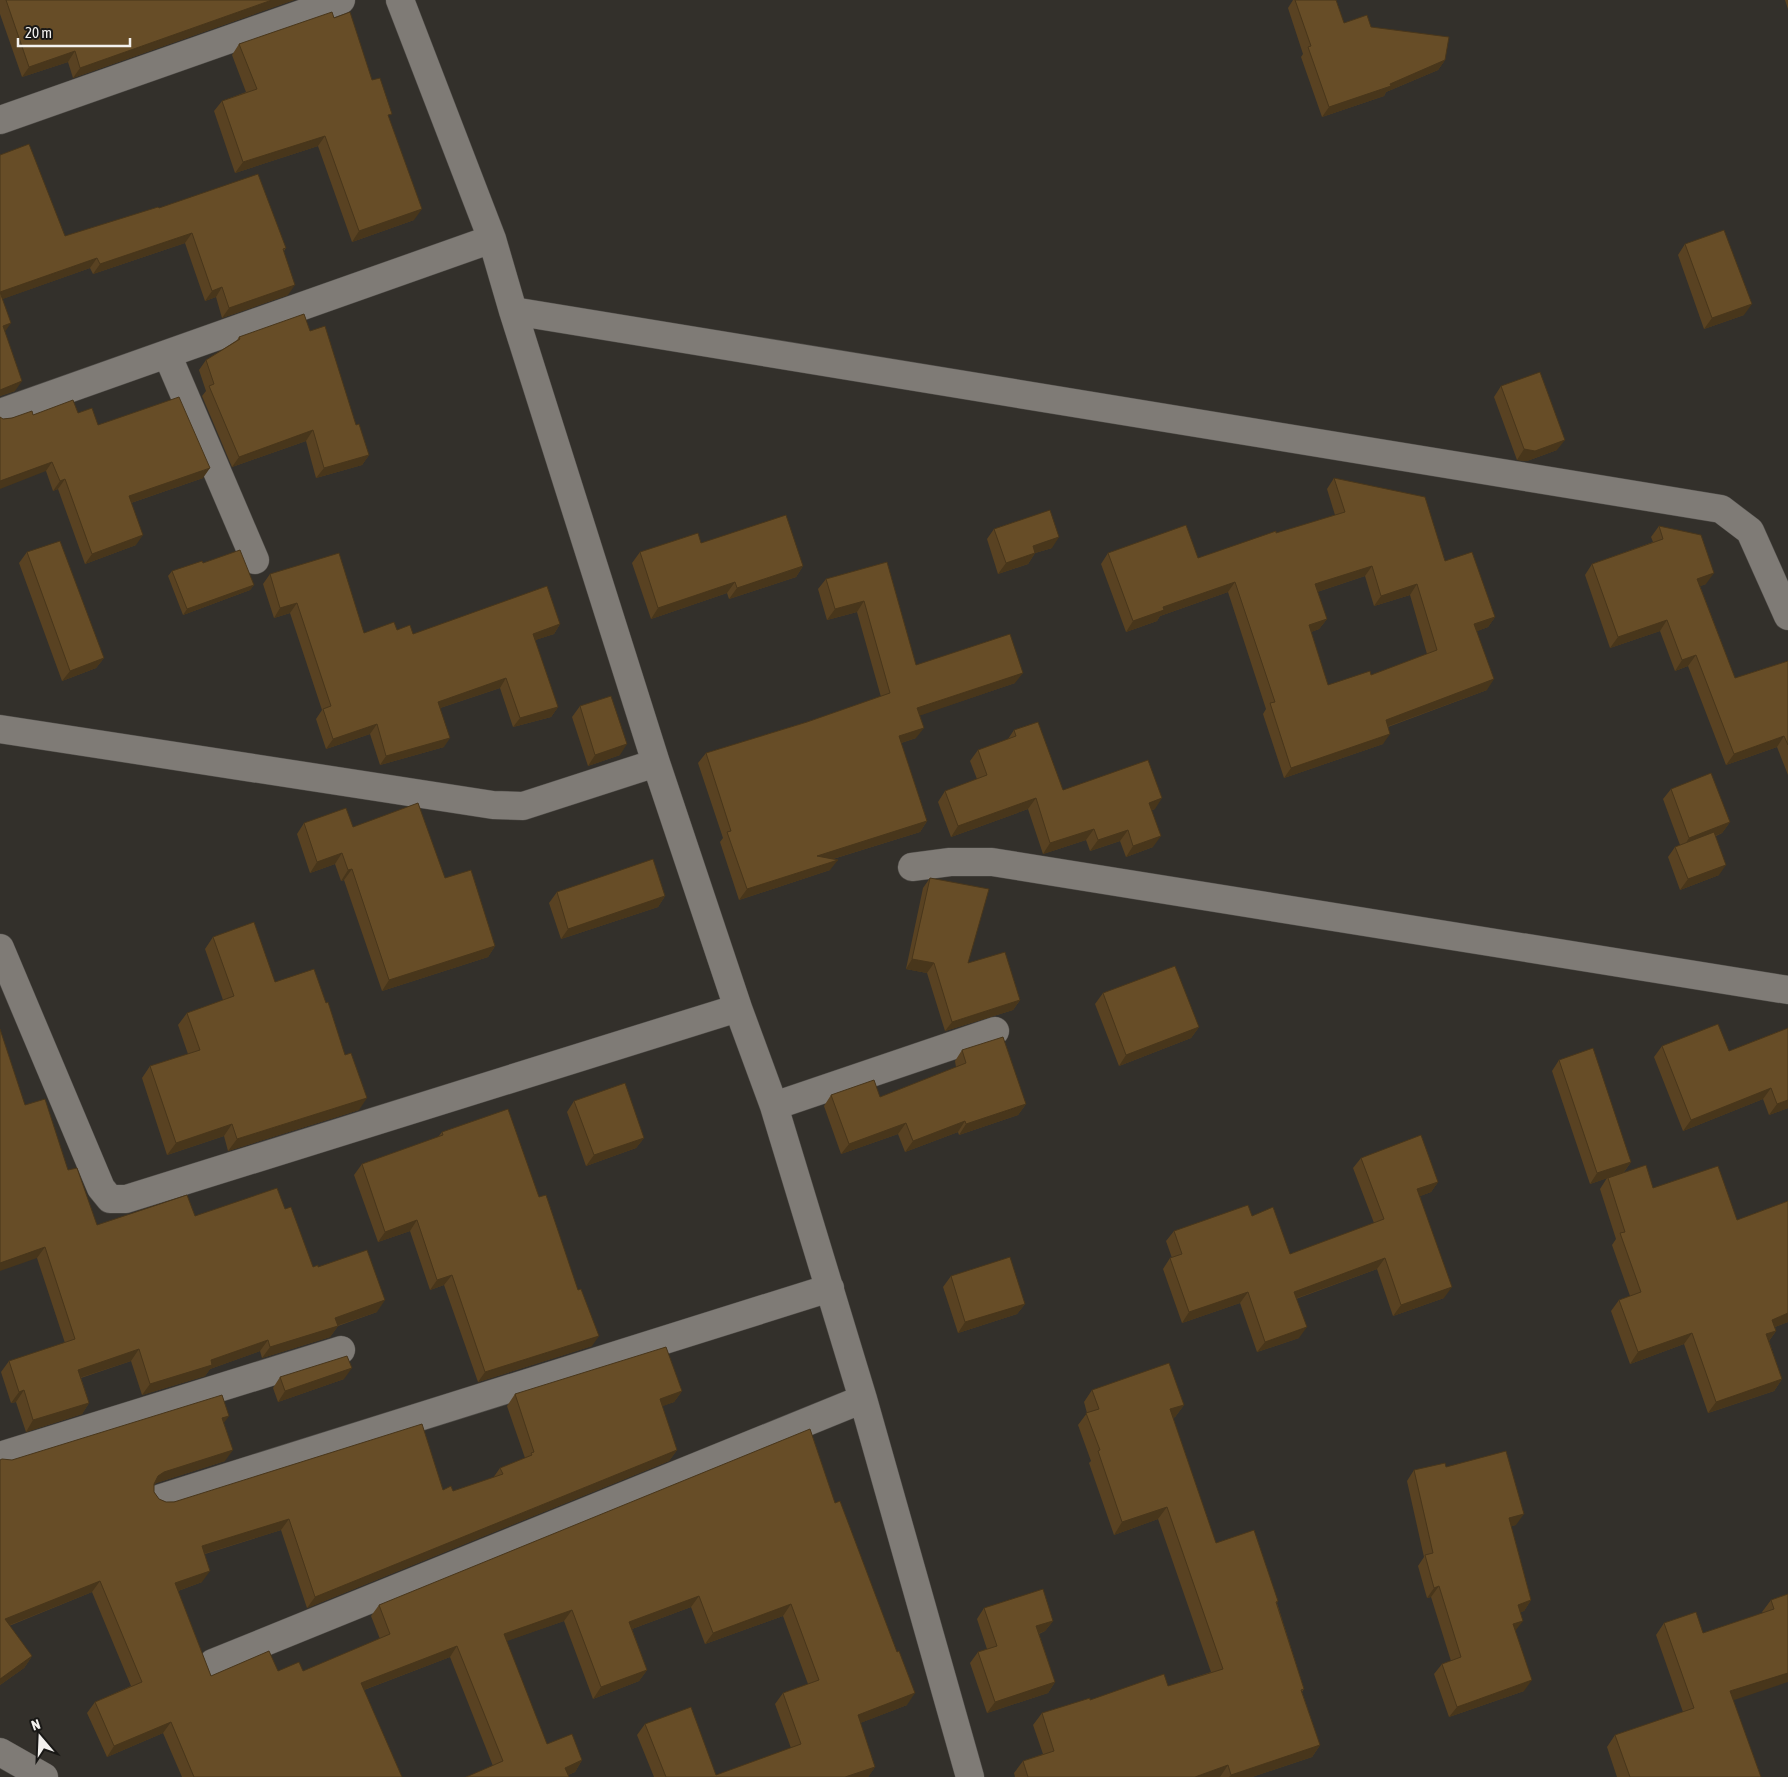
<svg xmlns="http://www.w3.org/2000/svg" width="1788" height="1777" viewBox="0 0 1788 1777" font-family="'Asap Condensed',sans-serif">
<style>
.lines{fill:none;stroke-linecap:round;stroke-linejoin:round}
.minor-casing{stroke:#4f4c48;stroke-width:29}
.minor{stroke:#7f7b76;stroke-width:28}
.wall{fill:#594222;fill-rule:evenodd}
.shaded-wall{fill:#48361b}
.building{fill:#674d27;stroke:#48361b;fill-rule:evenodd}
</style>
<rect width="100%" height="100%" fill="#33302b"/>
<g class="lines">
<g class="minor-casing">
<path id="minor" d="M400,0L492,239L513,311L656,763L738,1008L774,1106L863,1399L970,1777
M0,120L341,0
M513,311L1721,509L1750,531L1788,616
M167,354L255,560
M0,413L492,239
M0,729L493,805L523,806L656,763
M912,867L950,862H992L1788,990
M0,948L101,1188L110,1199H126L738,1008
M774,1106L995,1031
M0,1456L341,1350
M161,1498L830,1288
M213,1663L863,1399
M0,1752L44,1777"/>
</g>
<use href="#minor" class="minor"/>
</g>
<path class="wall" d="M0,0H294L73,78L68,62L22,77L0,14Z
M1293,0H1336L1344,23L1371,27L1445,60L1438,70L1386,92L1384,96L1322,117L1301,57L1303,54L1288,8Z
M1785,0H1788V9Z
M334,18L372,80L389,118L414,220L352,242L318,146L235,173L214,111L222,101L246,92L232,55L239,44Z
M0,155L65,236L159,208L286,248L284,251L288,295L222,318L216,297L205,301L185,243L93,274L90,268L2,299L5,332L15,391L0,396Z
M1685,244L1744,315L1704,329L1678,255Z
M310,331L356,425L369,455L362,465L316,478L306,441L232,467L202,396L206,391L199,370L206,360L237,340L239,337Z
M1501,386L1557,450L1527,461L1517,460L1494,397Z
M78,413L98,425L203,478L131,503L136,545L85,564L58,489L53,491L46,471L3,419L33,415Z
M1334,478L1445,561L1495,617L1488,627L1477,631L1487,690L1388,727L1383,744L1284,778L1263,714L1266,709L1228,592L1160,616L1157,621L1126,632L1101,564L1108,553L1198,558L1335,515L1327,489ZM1365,576L1374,606L1410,595L1427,654L1371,675L1328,685L1311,632L1319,629L1327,619L1317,592Z
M1659,526L1706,584L1700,586L1735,678L1788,661V775L1777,747L1726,765L1688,666L1675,671L1660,631L1610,648L1585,575L1592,564L1653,542L1651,537Z
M994,529L1052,548L1035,553L1028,564L998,574L987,539Z
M701,543L803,566L796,577L729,599L727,593L651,619L632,563L640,552Z
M27,552L104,658L96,668L62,681L19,563Z
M887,562L916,665L1015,683L920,715L916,738L901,743L927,821L920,832L833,859L830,870L739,900L720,842L723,838L698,763L706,753L807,722L881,697L857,612L827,620L818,589L826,579Z
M203,563L254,585L250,590L183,615L168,576L172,571Z
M270,574L364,633L397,630L413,634L560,624L554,634L535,640L558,707L551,717L513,727L500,688L440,708L444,747L380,765L370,734L326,749L316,719L322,710L290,613L274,618L263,584Z
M580,706L620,755L588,766L572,717Z
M1014,730L1063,790L1155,809L1152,810L1153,847L1126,857L1120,841L1090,851L1086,840L1043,854L1028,809L951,837L938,802L945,791L977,779L970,761L978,750L1008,739Z
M1671,789L1730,822L1722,833L1716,836L1719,875L1680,890L1668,857L1675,847L1680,845L1663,799Z
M304,823L353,827L445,878L495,946L488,957L382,991L344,880L341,881L335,864L310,873L297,834Z
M930,878L968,963L1020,1000L1013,1010L945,1031L927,973L906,969L923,888Z
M557,892L665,896L658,907L561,939L549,903Z
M213,937L275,982L359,1110L228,1151L224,1136L167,1155L142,1078L150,1066L188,1054L178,1025L187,1013L223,1000L205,949Z
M1103,993L1199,1027L1191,1038L1119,1066L1095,1004Z
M1788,1028V1108L1769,1115L1763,1099L1683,1131L1654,1057L1662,1046L1729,1051Z
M962,1050L1026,1104L1018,1115L959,1135L958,1132L905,1152L898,1134L841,1154L824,1106L831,1095L880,1097L956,1067L955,1061Z
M1559,1060L1631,1162L1624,1172L1653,1188L1737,1220L1788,1201V1322L1775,1327L1776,1331L1769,1341L1782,1379L1774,1391L1708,1413L1684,1344L1630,1364L1611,1311L1619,1300L1630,1296L1612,1245L1616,1239L1600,1189L1607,1178L1590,1184L1552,1071Z
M574,1101L644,1138L636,1148L586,1166L567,1112Z
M25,1105L68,1170L97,1225L285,1209L313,1267H318L377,1312L338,1326L330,1337L262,1358L260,1351L210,1369L205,1376L142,1395L131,1361L81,1378L89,1403L82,1414L26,1432L16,1402L11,1403L1,1372L9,1361L65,1343L37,1258Z
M442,1132L539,1197L592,1346L478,1382L444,1285L430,1290L410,1231L378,1242L354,1175L362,1164L438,1137Z
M1361,1158L1438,1182L1431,1192L1420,1196L1444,1298L1393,1316L1377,1269L1296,1299L1299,1338L1257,1352L1240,1303L1182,1323L1163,1269L1170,1258H1172L1166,1241L1174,1231L1252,1216L1290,1254L1374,1223L1353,1168Z
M951,1276L1025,1304L1017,1314L958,1333L943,1287Z
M280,1377L344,1379L278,1402L273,1388Z
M1092,1390L1184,1405L1175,1417L1173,1418L1216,1543L1278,1601L1277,1603L1304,1689L1302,1692L1320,1745L1312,1757L1252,1777H1015L1014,1773L1023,1761L1043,1754L1033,1725L1042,1713L1090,1700L1168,1686L1211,1672L1158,1519L1114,1535L1089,1463L1091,1461L1078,1425L1087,1413L1084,1402Z
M682,1391L674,1402L662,1406L677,1450L669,1461L307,1608L281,1530L205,1554L202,1582L178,1591L211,1676L278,1671H303L380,1639L371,1616L379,1605L835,1503L907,1705L860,1723L875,1767L868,1777H654L637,1735L645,1724L716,1775L791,1748L775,1704L783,1693L808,1684L783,1616L705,1644L691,1607L632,1629L647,1670L639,1681L593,1699L564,1621L506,1641L547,1744L582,1760L575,1772L568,1775L493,1766L450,1657L364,1690L402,1777H182L163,1733L107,1757L87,1713L95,1702L131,1686L92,1592L9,1626L32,1656L24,1668L0,1685V1460H12L224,1422L225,1461L156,1483L154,1485V1492L159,1499L166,1502L443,1490L453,1491L493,1478L500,1468L525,1458L507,1406L515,1394Z
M1446,1467L1516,1525L1511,1526L1531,1600L1524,1611L1520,1612L1515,1631L1524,1691L1449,1717L1434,1674L1442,1664L1451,1661L1431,1597L1427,1598L1418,1566L1424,1557L1407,1481L1414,1470Z
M1788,1594L1733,1700L1761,1777H1617L1607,1747L1615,1735L1683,1712L1656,1635L1664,1623L1703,1633L1763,1613L1762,1612L1771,1600Z
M984,1608L1053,1621L1045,1631L1039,1634L1055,1682L1048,1693L987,1713L970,1663L978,1652L987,1649L977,1619Z"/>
<path class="shaded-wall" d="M272,0H294L73,78L80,68Z
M75,51L68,62L22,77L29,67Z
M1445,60L1438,70L1386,92L1384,96L1322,117L1329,107L1390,84Z
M325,136L318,146L235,173L243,162Z
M422,209L414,220L352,242L359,231Z
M192,233L185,243L93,274L100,264Z
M97,258L90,268L0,300V292Z
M295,285L288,295L222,318L229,308Z
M222,287L216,297L205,301L212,291Z
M1752,304L1744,315L1704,329L1712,318Z
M11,323L4,333L3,326Z
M22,381L15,391L0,396V390L2,389Z
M313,430L306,441L232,467L239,457Z
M1565,440L1557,450L1527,461L1517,460L1524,449Z
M369,455L362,465L316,478L324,468Z
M52,462L46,471L0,489V481Z
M210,468L203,478L122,506L129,496Z
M65,479L58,489L53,491L60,481Z
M143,535L136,545L85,564L92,554Z
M1059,537L1052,548L1025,556L1033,546Z
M1035,553L1028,564L998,574L1006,563Z
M803,566L796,577L729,599L737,588Z
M1372,566L1365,576L1308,595L1315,584Z
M1714,573L1706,584L1690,590L1697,579Z
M735,582L727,593L651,619L658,608Z
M1235,582L1228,592L1160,616L1157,621L1126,632L1133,621L1163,607Z
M1417,584L1410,595L1374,606L1381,596Z
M254,585L250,590L183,615L187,609Z
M864,601L857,612L827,620L835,609Z
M297,603L290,613L274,618L280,608Z
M1495,617L1488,627L1467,635L1474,624Z
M1327,619L1319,629L1301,636L1309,625Z
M1667,620L1660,631L1610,648L1618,637Z
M560,624L554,634L526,643L533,634Z
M1696,655L1688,666L1675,671L1682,660Z
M104,658L96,668L62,681L70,671Z
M1023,673L1015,683L910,719L917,708Z
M506,678L500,688L431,711L438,702Z
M1494,679L1487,690L1378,730L1386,720Z
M558,707L551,717L513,727L520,718Z
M377,724L370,734L326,749L333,739Z
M924,728L916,738L892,746L899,736Z
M1390,734L1383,744L1284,778L1291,768Z
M1784,736L1777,747L1726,765L1734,754Z
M450,738L444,747L380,765L386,756Z
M627,744L620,755L588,766L595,755Z
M1036,798L1028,809L951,837L958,826Z
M1162,798L1155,809L1141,813L1149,803Z
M927,821L920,832L810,866L817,856Z
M1730,822L1722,833L1682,849L1689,838Z
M1094,829L1086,840L1043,854L1050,843Z
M1128,830L1120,841L1090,851L1098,840Z
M1161,836L1153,847L1126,857L1133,846Z
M342,853L335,864L310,873L317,862Z
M838,860L830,870L739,900L747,889Z
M1726,865L1719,875L1680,890L1688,879Z
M352,869L344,880L341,881L348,870Z
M665,896L658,907L561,939L568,929Z
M495,946L488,957L382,991L389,980Z
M912,959L934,963L927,973L906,969Z
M1020,1000L1013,1010L945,1031L952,1022Z
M1199,1027L1191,1038L1119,1066L1126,1055Z
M1771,1088L1763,1099L1683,1131L1691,1120Z
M367,1098L359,1110L228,1151L237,1139Z
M1788,1100V1108L1769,1115L1777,1104Z
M1026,1104L1018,1115L959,1135L966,1124Z
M965,1121L958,1132L905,1152L913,1141Z
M906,1123L898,1134L841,1154L849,1144Z
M232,1124L224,1136L167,1155L176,1143Z
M644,1138L636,1148L586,1166L594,1155Z
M1631,1162L1623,1173L1590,1184L1597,1173Z
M1438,1182L1431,1192L1410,1200L1417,1189Z
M417,1220L410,1231L378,1242L385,1232Z
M45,1247L37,1258L0,1271V1263Z
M1385,1258L1377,1269L1286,1302L1294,1292Z
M452,1275L444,1285L430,1290L437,1280Z
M1452,1287L1444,1298L1393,1316L1401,1305Z
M1248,1292L1240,1303L1182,1323L1189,1312Z
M385,1300L377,1312L336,1326H338L330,1337L262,1358L270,1347L335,1318Z
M1025,1304L1017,1314L958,1333L965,1322Z
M1788,1313V1322L1764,1331L1772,1320Z
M1307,1327L1299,1338L1257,1352L1265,1342Z
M1776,1331L1768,1342L1766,1334Z
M1692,1333L1684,1344L1630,1364L1638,1352Z
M599,1336L592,1346L478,1382L485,1372Z
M268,1340L260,1351L210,1369L205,1376L142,1395L150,1384L211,1360Z
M139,1349L131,1361L70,1381L78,1370Z
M352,1368L344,1379L278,1402L285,1391Z
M1782,1379L1774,1391L1708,1413L1716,1402Z
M24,1390L16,1402L11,1403L19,1392Z
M682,1391L674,1402L652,1410L660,1399Z
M89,1403L82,1414L26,1432L33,1420Z
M1184,1405L1175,1417L1161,1422L1170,1409Z
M229,1416L221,1427L222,1418Z
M233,1450L225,1461L156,1483L150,1487L158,1476L164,1472Z
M677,1450L669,1461L307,1608L315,1597Z
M1167,1507L1158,1519L1114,1535L1122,1522Z
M1524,1514L1516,1525L1501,1529L1509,1518Z
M289,1519L281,1530L194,1557L202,1546Z
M210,1571L202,1582L167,1595L175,1583Z
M100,1581L92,1592L0,1629L5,1619Z
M1439,1586L1431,1597L1427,1598L1434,1588Z
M699,1596L691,1607L621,1633L629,1622Z
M1531,1600L1524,1611L1511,1615L1518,1605Z
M791,1604L783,1616L705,1644L713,1633Z
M572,1610L564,1621L496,1645L504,1634Z
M1053,1621L1045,1631L1029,1637L1036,1626Z
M1523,1621L1515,1631L1513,1624Z
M457,1646L450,1657L353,1694L361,1683Z
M32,1656L24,1668L0,1685V1679Z
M647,1670L639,1681L593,1699L601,1687Z
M1788,1673V1682L1722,1704L1730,1691Z
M1532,1680L1524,1691L1449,1717L1457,1707Z
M1055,1682L1048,1693L987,1713L995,1702Z
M915,1693L907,1705L850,1727L858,1715Z
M171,1722L163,1733L107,1757L114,1746Z
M1320,1745L1312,1757L1252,1777H1229L1231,1775Z
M582,1760L575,1772L562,1777L565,1768Z
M1228,1765L1220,1777H1195Z
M875,1767L868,1777H845Z"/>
<path class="building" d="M6,0H272L80,68L75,51L29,67Z
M1295,0H1336L1344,23L1367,15L1371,27L1449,37L1445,60L1390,84L1391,86L1329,107L1308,47L1311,46Z
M332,12L334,18L350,12L372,80L380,78L392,114L388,115L422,209L359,231L325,136L243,162L222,101L257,89L239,44Z
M29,144L65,236L158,207L159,208L258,174L286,248L283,249L295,285L229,308L222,287L212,291L192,233L100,264L97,258L0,292L11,323L3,326L22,381L0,390V155Z
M1724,230L1752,304L1712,318L1685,244Z
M304,314L310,331L325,326L356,425L359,424L369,455L324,468L313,430L239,457L209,386L214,384L206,360L240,339L239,337Z
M1540,372L1565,440L1535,451L1524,449L1501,386Z
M179,397L210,468L129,496L143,535L92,554L65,479L60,481L52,462L0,481V417L3,419L12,418L32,411L33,415L73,400L78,413L92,408L98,425Z
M1334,478L1425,497L1445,561L1472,552L1495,617L1474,624L1494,679L1386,720L1390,734L1291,768L1270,703L1275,702L1235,582L1163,607L1164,610L1133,621L1108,553L1186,525L1198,558L1276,531V533L1345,512ZM1372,566L1381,596L1417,584L1437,650L1371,675L1370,671L1328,685L1309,625L1327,619L1315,584Z
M1050,510L1059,537L1033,546L1035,553L1006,563L994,529Z
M786,515L803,566L737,588L735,582L658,608L640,552L698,533L701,543Z
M1659,526L1701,535L1714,573L1697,579L1735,678L1788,661V745L1784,736L1734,754L1696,655L1682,660L1667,620L1618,637L1592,564L1663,539Z
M60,541L104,658L70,671L27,552Z
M240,550L254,585L187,609L172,571L202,561L203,563Z
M339,553L364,633L394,622L397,630L410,625L413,634L547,586L560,624L533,634L558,707L520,718L506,678L438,702L450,738L386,756L377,724L333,739L323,709L331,706L297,603L280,608L270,574Z
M887,562L916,665L1010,634L1023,673L917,708L924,728L899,736L927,821L817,856L838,860L747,889L727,832L731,831L706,753L807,722L890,693L864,601L835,609L826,579Z
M611,696L627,744L595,755L580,706Z
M1038,722L1063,790L1148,760L1162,798L1149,803L1161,836L1133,846L1128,830L1098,840L1094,829L1050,843L1036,798L958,826L945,791L987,775L978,750L1016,736L1014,730Z
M1711,773L1730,822L1689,838L1671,789Z
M418,803L445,878L471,870L495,946L389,980L352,869L348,870L342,853L317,862L304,823L346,808L353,827Z
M1714,832L1726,865L1688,879L1675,847Z
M653,859L665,896L568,929L557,892Z
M930,878L989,889L968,963L1005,952L1020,1000L952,1022L934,963L912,959Z
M254,922L275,982L314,969L326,1003L328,1002L345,1055L351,1053L367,1098L237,1139L232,1124L176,1143L150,1066L200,1050L187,1013L234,996L213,937Z
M1175,966L1199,1027L1126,1055L1103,993Z
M1718,1024L1729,1051L1788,1028V1100L1777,1104L1771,1088L1691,1120L1662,1046Z
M0,1029L25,1105L45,1099L68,1170L77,1168L97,1225L187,1195L195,1216L277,1188L285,1209L291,1207L313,1267L318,1265V1267L367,1250L385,1300L335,1318L338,1326L270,1347L268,1340L211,1360L212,1365L150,1384L139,1349L78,1370L89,1403L33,1420L24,1390L19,1392L9,1361L75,1339L45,1247L0,1263Z
M1003,1037L1026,1104L966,1124L965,1121L913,1141L906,1123L849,1144L831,1095L874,1080L880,1097L966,1063L962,1050Z
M1593,1048L1631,1162L1597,1173L1559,1060Z
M625,1083L644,1138L594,1155L574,1101Z
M508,1109L539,1197L546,1195L578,1290L581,1289L599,1336L485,1372L452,1275L437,1280L417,1220L385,1232L362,1164L443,1135L442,1132Z
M1421,1135L1438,1182L1417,1189L1452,1287L1401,1305L1385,1258L1294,1292L1307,1327L1265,1342L1248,1292L1189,1312L1170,1258L1182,1254L1174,1231L1248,1205L1252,1216L1273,1207L1290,1254L1384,1219L1361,1158Z
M1646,1165L1653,1188L1718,1166L1737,1220L1788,1201V1313L1772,1320L1776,1331L1766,1334L1782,1379L1716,1402L1692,1333L1638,1352L1619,1300L1641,1292L1620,1233L1625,1232L1608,1178Z
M1010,1257L1025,1304L965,1322L951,1276Z
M666,1347L682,1391L660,1399L677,1450L315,1597L289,1519L202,1546L210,1571L175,1583L211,1676L269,1651L278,1671L299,1662L303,1671L390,1634L379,1605L810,1429L835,1503L840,1501L897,1652L899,1651L915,1693L858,1715L875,1767L845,1777H666L645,1724L691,1707L716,1775L801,1744L783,1693L819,1680L791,1604L713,1633L699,1596L629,1622L647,1670L601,1687L572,1610L504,1634L547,1744L572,1734L582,1760L565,1768L569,1777H466L503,1761L457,1646L361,1683L402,1777H194L171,1722L114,1746L95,1702L142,1682L100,1581L5,1619L32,1656L0,1679V1460L2,1459L12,1460L222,1395L229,1416L222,1418L233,1450L164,1472L158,1476L154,1484V1492L159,1499L166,1502H174L422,1424L443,1490L451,1486L453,1491L503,1474L500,1468L532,1455L531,1453L534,1452L515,1394Z
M347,1356L352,1368L285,1391L280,1377Z
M1169,1363L1184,1405L1170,1409L1216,1543L1254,1530L1278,1601L1276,1602L1304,1689L1301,1690L1320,1745L1231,1775L1228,1765L1195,1777H1028L1023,1761L1054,1751L1042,1713L1090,1698V1700L1164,1674L1168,1686L1223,1669L1167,1507L1122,1522L1098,1451L1100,1450L1086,1413L1099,1409L1092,1390Z
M1506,1451L1524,1514L1509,1518L1531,1600L1518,1605L1523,1621L1513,1624L1532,1680L1457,1707L1442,1664L1461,1657L1439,1586L1434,1588L1425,1555L1433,1553L1414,1470L1445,1463L1446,1467Z
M1043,1589L1053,1621L1036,1626L1055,1682L995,1702L978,1652L997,1646L984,1608Z
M1788,1594V1673L1730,1691L1761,1777H1630L1615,1735L1694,1708L1664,1623L1696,1612L1703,1633L1774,1609L1771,1600Z"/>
<g transform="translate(40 1737) rotate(341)" stroke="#191816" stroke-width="4" paint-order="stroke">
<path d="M0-4L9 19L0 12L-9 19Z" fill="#f3f1ee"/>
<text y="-8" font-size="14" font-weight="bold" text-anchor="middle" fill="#f3f1ee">N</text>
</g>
<path d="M18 38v8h112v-8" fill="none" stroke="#f3f1ee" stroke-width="2.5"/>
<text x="25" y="38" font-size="15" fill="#f3f1ee" stroke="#191816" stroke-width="4" paint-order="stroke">20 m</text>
</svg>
